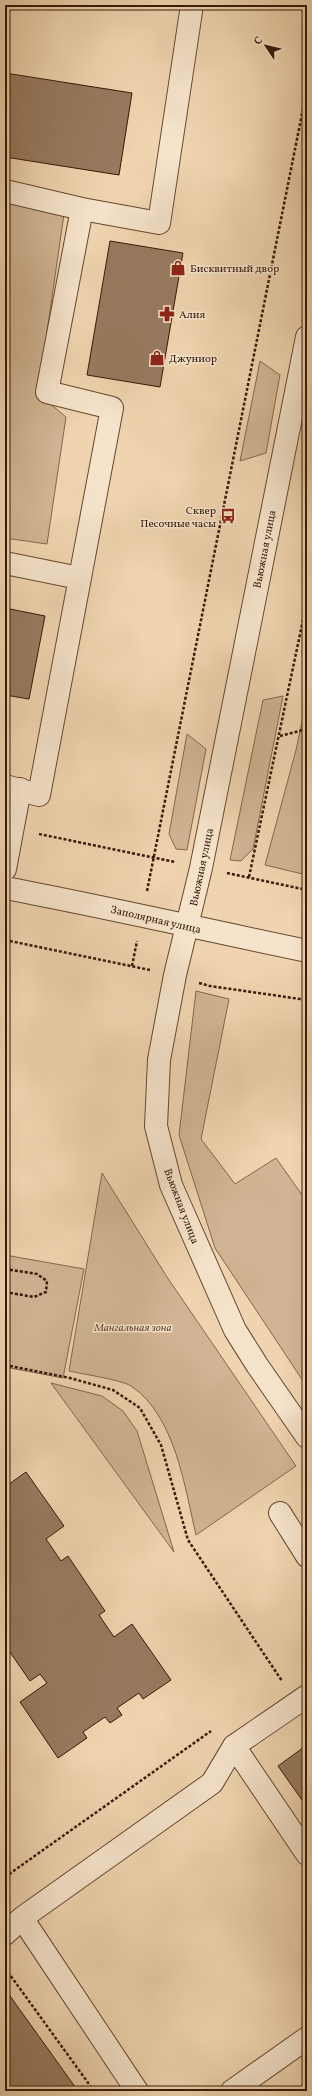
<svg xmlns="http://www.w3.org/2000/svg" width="312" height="2096" viewBox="0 0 312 2096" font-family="Vollkorn,serif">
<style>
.green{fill:#d0b493;stroke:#84664e}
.building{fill:#977a5f;stroke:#381809}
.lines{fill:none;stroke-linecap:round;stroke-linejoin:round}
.minor-casing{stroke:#664732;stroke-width:24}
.path{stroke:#381809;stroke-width:2.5;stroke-dasharray:3 2;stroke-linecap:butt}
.minor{stroke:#f5e3cb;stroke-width:22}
.labels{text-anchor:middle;stroke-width:3;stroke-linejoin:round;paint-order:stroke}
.poi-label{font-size:11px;fill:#381809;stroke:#f5e3cb;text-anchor:start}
.street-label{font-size:11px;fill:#381809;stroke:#f5e3cb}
.park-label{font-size:11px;font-style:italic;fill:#664732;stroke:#f5e3cb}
</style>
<rect width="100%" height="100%" fill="#efd4af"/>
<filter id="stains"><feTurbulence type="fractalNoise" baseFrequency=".005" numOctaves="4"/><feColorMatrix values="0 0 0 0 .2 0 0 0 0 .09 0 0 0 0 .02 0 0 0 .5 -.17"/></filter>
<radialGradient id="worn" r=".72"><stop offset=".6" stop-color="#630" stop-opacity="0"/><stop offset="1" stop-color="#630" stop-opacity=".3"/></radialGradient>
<path class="green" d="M5,202L64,214L38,394L66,417L47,544L5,538Z
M260,361L280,375L266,453L240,461Z
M283,696L253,849L241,861L230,860L263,700Z
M307,698V875L265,865L296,750Z
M187,734L206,749L187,850L176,849L169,834Z
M196,991L229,999L201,1139L235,1184L276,1158L307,1202V1387L215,1248L179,1135Z
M102,1173L167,1277L296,1466L196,1535C185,1488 175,1415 131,1386C122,1380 82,1374 69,1371Z
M5,1255L84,1269L63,1378L5,1367Z
M51,1383L102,1396L123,1411L137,1431L174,1552Z"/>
<path class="building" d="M5,73L132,93L119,175L5,157Z
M110,241L183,253L160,387L87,375Z
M5,608L45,616L29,699L5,695Z
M26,1472L64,1526L46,1539L61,1561L68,1556L105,1611L99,1615L114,1637L132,1624L171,1680L143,1699L139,1693L117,1708L122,1715L110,1723L105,1717L83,1732L87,1738L58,1758L20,1702L47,1683L40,1674L30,1681L5,1645V1487Z
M307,1745V1807L278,1766Z
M5,1989L48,2049L78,2091H5Z"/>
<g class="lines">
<g class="minor-casing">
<path id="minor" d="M5,191L82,209
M307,337L201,868L175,975L159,1060L156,1126L171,1185L235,1330L257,1365L307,1437
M5,563L79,578
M5,786L39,795L112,408L47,392L82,209L159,223L192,5
M5,869L20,789
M5,888C106,907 206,930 307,951
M280,1513L307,1556
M307,1696L234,1746L307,1854
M22,1918L212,1783L234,1746
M5,1934L22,1918L137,2091
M232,2091L307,2038"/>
</g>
<path class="path" d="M280,736L307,729
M39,834L175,862
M227,873L307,890
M249,877L307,601
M147,891L307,89
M5,940L150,970
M132,966L137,941
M199,983L210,986L307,1000
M5,1269L37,1274L47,1281L46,1292L34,1297L5,1292
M5,1365L70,1378L113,1390L140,1408L161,1445L188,1540L282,1681
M5,1877L211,1731
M5,1968L94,2091"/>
<use href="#minor" class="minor"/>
</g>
<defs>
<g id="shop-bare" transform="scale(1.2)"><path d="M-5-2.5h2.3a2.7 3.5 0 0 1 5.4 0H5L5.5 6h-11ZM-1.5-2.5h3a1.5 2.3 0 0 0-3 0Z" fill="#8f2418" stroke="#f5e3cb" stroke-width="2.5" paint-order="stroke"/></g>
<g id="pharmacy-bare" transform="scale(1.2)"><path d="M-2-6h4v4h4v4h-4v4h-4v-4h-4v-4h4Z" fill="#8f2418" stroke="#f5e3cb" stroke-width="2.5" paint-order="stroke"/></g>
<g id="bus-bare" transform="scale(1.2)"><path d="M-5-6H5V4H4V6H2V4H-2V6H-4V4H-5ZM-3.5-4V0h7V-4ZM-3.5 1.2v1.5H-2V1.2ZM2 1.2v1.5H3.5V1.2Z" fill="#8f2418" stroke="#f5e3cb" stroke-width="2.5" paint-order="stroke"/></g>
</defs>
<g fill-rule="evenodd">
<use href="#shop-bare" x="178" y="268"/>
<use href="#pharmacy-bare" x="167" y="314"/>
<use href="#shop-bare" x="157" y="358"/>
<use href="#bus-bare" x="228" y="516"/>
</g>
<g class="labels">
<g class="poi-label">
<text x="190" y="272">Бисквитный двор</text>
<text x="179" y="318">Алия</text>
<text x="169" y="362">Джуниор</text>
<text x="216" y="514" text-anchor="end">Сквер<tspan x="216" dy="13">Песочные часы</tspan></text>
</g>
<g class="street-label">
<text transform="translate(264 549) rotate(-79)" y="4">Вьюжная улица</text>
<text transform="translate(201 867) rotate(-78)" y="4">Вьюжная улица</text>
<text transform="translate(156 919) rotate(13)" y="4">Заполярная улица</text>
<text transform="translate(182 1206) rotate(69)" y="4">Вьюжная улица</text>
</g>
<g class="park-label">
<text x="133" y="1331">Мангальная зона</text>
</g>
</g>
<rect width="312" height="2096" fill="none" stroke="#efd4af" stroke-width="20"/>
<rect x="6" y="6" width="300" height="2084" fill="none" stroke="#381809" stroke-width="2"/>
<rect x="10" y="10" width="292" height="2076" fill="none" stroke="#381809"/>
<g transform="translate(266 46) rotate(305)" stroke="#f5e3cb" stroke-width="3" paint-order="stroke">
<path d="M0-3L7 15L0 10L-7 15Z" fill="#381809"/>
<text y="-6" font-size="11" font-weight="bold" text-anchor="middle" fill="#381809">С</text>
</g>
<rect width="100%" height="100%" filter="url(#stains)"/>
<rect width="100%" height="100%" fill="url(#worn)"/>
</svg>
